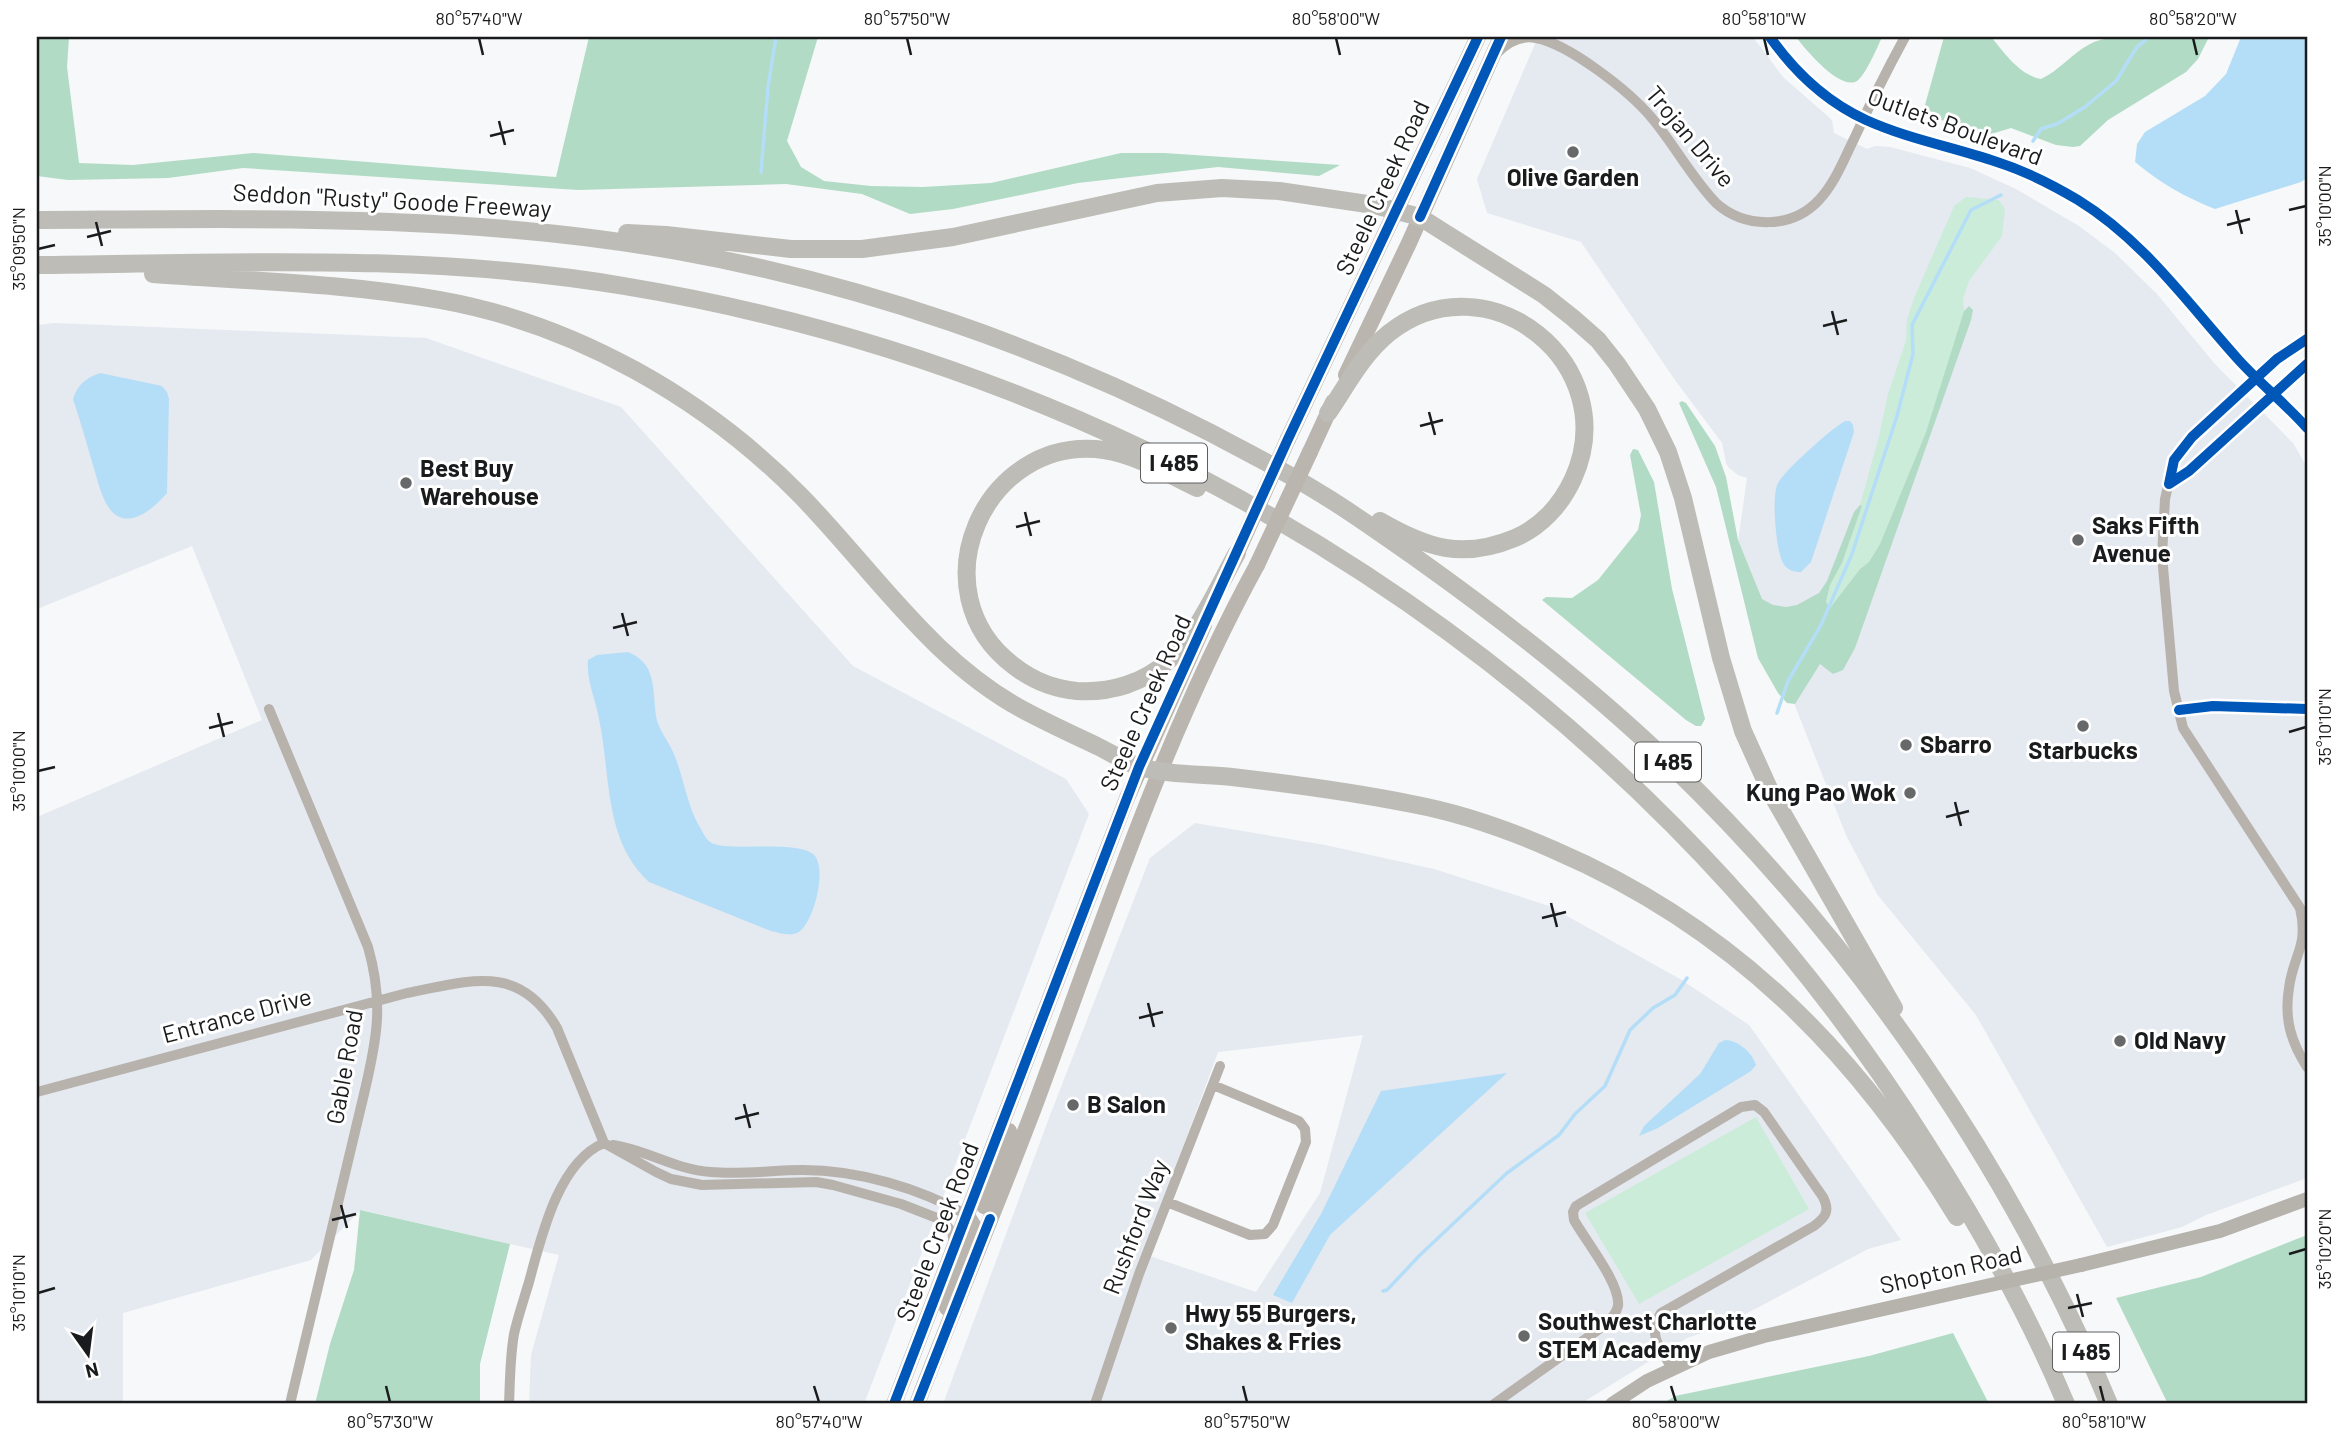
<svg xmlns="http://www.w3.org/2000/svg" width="2344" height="1441" viewBox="0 0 2344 1441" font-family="Barlow,sans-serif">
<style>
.built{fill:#e5e9f0;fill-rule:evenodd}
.green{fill:#ccecda}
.forest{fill:#b1dbc5}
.water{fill:#b4def7}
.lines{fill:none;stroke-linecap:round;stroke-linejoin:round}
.stream{stroke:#b4def7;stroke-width:3.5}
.street{stroke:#b8b2ad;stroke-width:10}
.secondary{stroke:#b6b2ac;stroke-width:14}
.primary{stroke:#bab6af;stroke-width:16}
.highway{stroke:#bebcb6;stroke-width:18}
.secondary-bridge{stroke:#b6b2ac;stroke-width:14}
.primary-bridge{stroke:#bab6af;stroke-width:16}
.cycleway-casing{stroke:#fff;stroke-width:15}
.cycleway{stroke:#0057b8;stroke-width:10}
.ticks{fill:none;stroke:#1a1b1c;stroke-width:2.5}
.poi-dot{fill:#67686a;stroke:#fff;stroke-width:2.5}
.labels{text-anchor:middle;stroke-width:6;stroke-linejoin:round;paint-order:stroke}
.shield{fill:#fff;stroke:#5f5f60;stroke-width:2}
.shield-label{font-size:23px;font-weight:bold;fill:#1a1b1c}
.street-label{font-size:24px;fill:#1a1b1c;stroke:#fff}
.poi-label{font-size:24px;font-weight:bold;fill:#1a1b1c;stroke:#fff;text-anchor:start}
.neatline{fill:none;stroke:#1a1b1c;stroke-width:2.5}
.ticks-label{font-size:18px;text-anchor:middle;fill:#1a1b1c}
</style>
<rect width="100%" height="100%" fill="#f6f8fa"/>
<path class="built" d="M1538,37H1753L1783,77L1832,120L1834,133L1867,149L1875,146L1890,147L1970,168L2016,189L2079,226L2115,253L2157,294L2214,363L2293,443L2307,467V1178L2206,1215L2182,1227L2107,1247L1976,1015L1877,894L1846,835L1736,556L1747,478L1738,475L1729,468L1726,463L1722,443L1675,380L1581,242L1487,213L1477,179Z
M55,323L426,338L621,407L853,666L1066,779L1089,814L864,1404H529L531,1355L559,1255L361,1210L311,1260L123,1313V1404H37V817L262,720L192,546L37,609V325Z
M1195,823L1325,845L1434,869L1549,906L1680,979L1749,1025L1901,1240L1868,1249L1723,1326L1687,1338L1580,1404H943L1049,1118L1150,858ZM1363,1035L1320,1193L1256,1292L1144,1254L1218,1052Z"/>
<path class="green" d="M1966,197L1999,200L2005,209L2002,236L1969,281L1963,299L1964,311L1946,372L1926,432L1880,544L1869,562L1860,569L1830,608L1826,602L1830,585L1842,563L1862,506L1860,505L1879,436L1888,394L1906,340L1907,320L1914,298L1954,206Z
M1756,1117L1809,1209L1639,1304L1585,1213Z"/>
<path class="forest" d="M37,37H69L67,67L79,163L133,165L253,153L556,177L589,37H818L787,141L801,167L824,181L871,186L923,187L991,183L1121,153H1164L1340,165L1319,176L1218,167L1078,183L953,209L910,214L862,194L786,184L578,190L243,168L168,178L68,180L37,176Z
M1796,37H1882C1878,46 1865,76 1857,81C1840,91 1805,49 1796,37Z
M1944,37H1991C2004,52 2019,75 2041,79C2059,71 2072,53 2090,44C2116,30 2178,37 2209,37L2198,59L2186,72L2108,120L2080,146L2073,147L2056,145L2011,128L1991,134L1934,118L1928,112L1925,105Z
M1969,306L1973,310L1971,320L1855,648L1843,670L1833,674L1820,664L1795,704L1787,703L1778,693L1758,658L1716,487L1679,403L1682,401L1686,403L1715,446L1726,477L1738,540L1762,599L1773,605L1786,607L1797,605L1819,593L1827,581L1854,512L1860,505L1862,506L1842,563L1830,585L1826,602L1830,608L1860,569L1869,562L1880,544L1926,432L1964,311Z
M1633,449L1638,450L1654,482L1672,589L1705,719L1701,726H1696L1686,720L1542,600L1546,597L1572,598L1598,580L1638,530L1641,515L1630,455Z
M360,1210L510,1244L480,1364V1404H315L330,1344L354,1270Z
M2307,1235V1404H2168L2116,1298L2201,1277Z
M1953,1333L1989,1404H1662L1675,1396L1869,1356Z"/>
<path class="water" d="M2241,37H2307V178L2301,182L2215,209C2185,197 2160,183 2135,162L2137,144L2145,132L2205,96L2226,74Z
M100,373L162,386L167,392L169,399L167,493C154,508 127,533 109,508C100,495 97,477 92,462C86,441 80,420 73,399C78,384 86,378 100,373Z
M1845,421H1850L1853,425L1854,432L1811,562L1801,572C1793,572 1787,570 1783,563C1776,551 1771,495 1778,483C1785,470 1832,428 1845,421Z
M628,652C637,656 643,660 648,669C656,685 653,704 657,721C661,733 669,742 674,754C684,778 687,807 701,829C703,833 706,839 710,842C726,853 797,839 814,855C828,869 813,926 797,933C789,936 779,933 771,931L649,882C603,840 611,774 599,719C596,700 586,680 588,660L597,655Z
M1725,1040C1739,1041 1752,1052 1756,1065L1751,1071L1658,1128L1639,1136L1644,1126L1700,1074L1719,1043Z
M1507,1073L1330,1235L1292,1303L1273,1295L1321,1214L1381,1091Z"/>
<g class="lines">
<path class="stream" d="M2033,141L2041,129L2057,124L2085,107L2116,81L2137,47L2149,37
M761,172L768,87L776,37
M1777,713L1788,681L1821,625L1852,554L1897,416L1913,354L1912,325L1971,210L2001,195
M1383,1291L1387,1290L1420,1255L1507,1173L1559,1135L1575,1114L1605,1086L1630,1030L1653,1008L1675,995L1687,978"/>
<path class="street" d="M1770,37C1794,71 1827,102 1866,120C1908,139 1953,147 1997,162C2025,171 2053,185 2078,200C2143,240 2186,301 2236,357C2258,382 2285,403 2307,428
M1497,53C1507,43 1521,35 1536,38C1569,44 1629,91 1651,117C1674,144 1691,177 1716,203C1745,229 1792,229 1819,200C1835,183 1844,159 1854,139C1870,104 1887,70 1905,37
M2307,339L2277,359L2192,437L2174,460L2165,499L2162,556L2174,691L2183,728L2300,908C2309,947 2293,955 2289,988C2284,1019 2291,1042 2307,1067
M2169,484L2189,471L2307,364
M269,709L368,947C384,1003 377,1039 364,1094L290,1404
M2179,710L2213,706L2307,709
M37,1092L407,993C469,981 519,962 557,1028L604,1143L656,1172L671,1179L702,1185L816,1182L833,1185L901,1204L942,1220L952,1232L954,1243
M613,1145C647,1150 676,1170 711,1172C740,1175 773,1170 803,1170C858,1170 919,1188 967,1215
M1167,1202L1250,1235L1265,1234L1273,1225L1306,1142L1305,1129L1299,1121L1213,1085
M509,1404C510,1381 510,1357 514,1334C518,1316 524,1299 529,1282C541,1238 558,1162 604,1143
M1095,1404L1139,1274L1220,1066
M1494,1404L1605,1325C1611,1319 1616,1314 1618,1306C1621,1284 1585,1240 1574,1220L1573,1212L1576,1206L1741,1107L1755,1105L1764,1112L1823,1197C1830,1211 1826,1217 1814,1226L1661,1313C1647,1335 1660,1348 1672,1368"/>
<path class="secondary" d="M2081,1265L2220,1231L2307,1199
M1612,1404L1647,1381L1709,1352L1764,1336L1959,1292"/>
<path class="primary" d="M1346,375L1409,243L1501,37
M1288,439L1478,37
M1310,452L1333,402
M984,1206L1002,1158L1009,1131
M947,1308L955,1278L972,1235L973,1225L968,1217
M894,1404L1127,798L1204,625
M917,1404C955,1305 996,1208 1034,1108C1102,925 1163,737 1257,565"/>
<path class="highway" d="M37,220C251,219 465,213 677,251C862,284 1044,347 1211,433C1248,453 1287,472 1323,495C1356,515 1387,538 1419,560C1506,622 1591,688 1668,762C1855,942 2009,1164 2109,1404
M627,233L666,235L791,249H862L953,237L1157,193L1222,188L1279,191L1374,205L1420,217L1442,231L1544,295L1573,318L1598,340L1617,364L1647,409L1668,452L1683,498L1721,658L1743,731L1771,793L1894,1008
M37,265C232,263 430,253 624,286C1157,374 1634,682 1924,1140C1978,1224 2027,1311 2066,1404
M153,274C248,281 346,283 440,300C575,324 705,398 801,496C875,572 934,665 1031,714C1054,726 1076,736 1099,747C1111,753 1124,761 1137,766C1164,775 1203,774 1232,777C1292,784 1353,792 1412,804C1460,813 1509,830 1554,850C1733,927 1856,1052 1957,1217
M1328,413C1347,385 1363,354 1389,333C1488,255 1625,365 1573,479C1561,505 1541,527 1515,538C1462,560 1427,548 1380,521
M1197,488C1168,474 1137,455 1104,450C984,434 915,592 1014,666C1032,680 1054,689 1077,691C1111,693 1144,683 1169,660C1198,634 1218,587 1237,553"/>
<path class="secondary-bridge" d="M1959,1292L2081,1265"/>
<path class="primary-bridge" d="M1237,553L1288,439
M1257,565L1310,452"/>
<g class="cycleway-casing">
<path id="cycleway" d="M1770,37C1794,71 1827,102 1866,120C1908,139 1953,147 1997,162C2025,171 2053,185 2078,200C2143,240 2186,301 2236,357C2258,382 2285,403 2307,428
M1420,217L1501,37
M2169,484L2174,460L2192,437L2277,359L2307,339
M2169,484L2189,471L2307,364
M2179,710L2213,706L2307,709
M894,1404L1139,767L1288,439L1478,37
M917,1404L990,1219"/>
</g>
<use href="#cycleway" class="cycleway"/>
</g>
<path class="ticks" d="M479,38L483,55M907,38L911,55M1336,38L1340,55M1764,38L1768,55M2193,38L2197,55M499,121L505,145M490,136L514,130M2236,210L2242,234M2289,210L2306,206M96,222L102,246M2227,225L2250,219M87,237L111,231M38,249L55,245M1832,311L1838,335M1823,326L1847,320M1429,412L1435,435M1420,426L1443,420M1025,512L1031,536M1016,527L1040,521M622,613L628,636M613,628L637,622M218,713L224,737M209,728L233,722M2289,732L2306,727M38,771L55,767M1955,802L1961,826M1946,817L1969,811M1551,903L1557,927M1542,918L1566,912M1148,1003L1154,1027M1139,1018L1163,1012M744,1104L750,1128M735,1119L759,1113M341,1205L347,1228M332,1220L356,1214M2289,1254L2306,1249M38,1293L55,1288M2077,1294L2083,1317M2068,1308L2092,1303M386,1386L390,1402M814,1386L819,1402M1243,1386L1247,1402M1671,1386L1676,1402M2100,1386L2104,1402"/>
<g class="poi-dot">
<circle cx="1573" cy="152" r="7"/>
<circle cx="406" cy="483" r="7"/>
<circle cx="2078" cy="540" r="7"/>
<circle cx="2083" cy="726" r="7"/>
<circle cx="1906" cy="745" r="7"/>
<circle cx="1910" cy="793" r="7"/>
<circle cx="2120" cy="1041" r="7"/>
<circle cx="1073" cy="1105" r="7"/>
<circle cx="1171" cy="1328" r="7"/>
<circle cx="1524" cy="1336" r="7"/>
</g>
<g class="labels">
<g class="shield">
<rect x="1141" y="443.5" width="66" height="39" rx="5"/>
<rect x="1635" y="742.5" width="66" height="39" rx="5"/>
<rect x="2053" y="1332.5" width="66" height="39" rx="5"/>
</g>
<g class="shield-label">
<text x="1174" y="471">I 485</text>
<text x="1668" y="770">I 485</text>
<text x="2086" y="1360">I 485</text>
</g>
<g class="street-label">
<text transform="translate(1955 127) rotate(20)" y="8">Outlets Boulevard</text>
<text transform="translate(1690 137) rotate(50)" y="8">Trojan Drive</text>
<text transform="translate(1383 188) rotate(-65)" y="8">Steele Creek Road</text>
<text transform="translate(392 201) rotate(3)" y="8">Seddon "Rusty" Goode Freeway</text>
<text transform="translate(1146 703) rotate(-66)" y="8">Steele Creek Road</text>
<text transform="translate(237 1016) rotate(-15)" y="8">Entrance Drive</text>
<text transform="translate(345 1067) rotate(-80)" y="8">Gable Road</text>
<text transform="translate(1136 1227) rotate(-69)" y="8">Rushford Way</text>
<text transform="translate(938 1232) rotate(-69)" y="8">Steele Creek Road</text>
<text transform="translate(1951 1270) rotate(-13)" y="8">Shopton Road</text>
</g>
<g class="poi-label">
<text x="1573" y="186" text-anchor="middle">Olive Garden</text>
<text x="420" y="477">Best Buy<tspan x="420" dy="28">Warehouse</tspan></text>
<text x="2092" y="534">Saks Fifth<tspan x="2092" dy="28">Avenue</tspan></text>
<text x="1920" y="753">Sbarro</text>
<text x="2083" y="759" text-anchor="middle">Starbucks</text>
<text x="1896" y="801" text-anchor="end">Kung Pao Wok</text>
<text x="2134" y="1049">Old Navy</text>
<text x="1087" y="1113">B Salon</text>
<text x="1185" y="1322">Hwy 55 Burgers,<tspan x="1185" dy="28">Shakes &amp; Fries</tspan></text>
<text x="1538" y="1330">Southwest Charlotte<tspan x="1538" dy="28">STEM Academy</tspan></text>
</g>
</g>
<rect width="2344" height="1441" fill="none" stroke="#ffffff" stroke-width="77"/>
<g transform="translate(88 1354) rotate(166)" stroke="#ffffff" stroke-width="5" paint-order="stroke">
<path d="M0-5L12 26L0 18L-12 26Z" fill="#1a1b1c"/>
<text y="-10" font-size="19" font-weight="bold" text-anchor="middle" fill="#1a1b1c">N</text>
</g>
<rect x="38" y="38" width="2268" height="1364" class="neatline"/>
<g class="ticks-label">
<text x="479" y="25">80°57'40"W</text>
<text x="907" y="25">80°57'50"W</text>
<text x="1336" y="25">80°58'00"W</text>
<text x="1764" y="25">80°58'10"W</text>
<text x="2193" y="25">80°58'20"W</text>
<text transform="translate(2325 206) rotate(-90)" y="6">35°10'00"N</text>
<text transform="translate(19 249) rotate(-90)" y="6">35°09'50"N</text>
<text transform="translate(2325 727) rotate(-90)" y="6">35°10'10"N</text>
<text transform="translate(19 771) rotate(-90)" y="6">35°10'00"N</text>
<text transform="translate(2325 1249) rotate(-90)" y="6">35°10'20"N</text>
<text transform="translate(19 1293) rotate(-90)" y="6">35°10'10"N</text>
<text x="390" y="1428">80°57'30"W</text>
<text x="819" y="1428">80°57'40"W</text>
<text x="1247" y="1428">80°57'50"W</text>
<text x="1676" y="1428">80°58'00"W</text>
<text x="2104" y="1428">80°58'10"W</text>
</g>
</svg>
